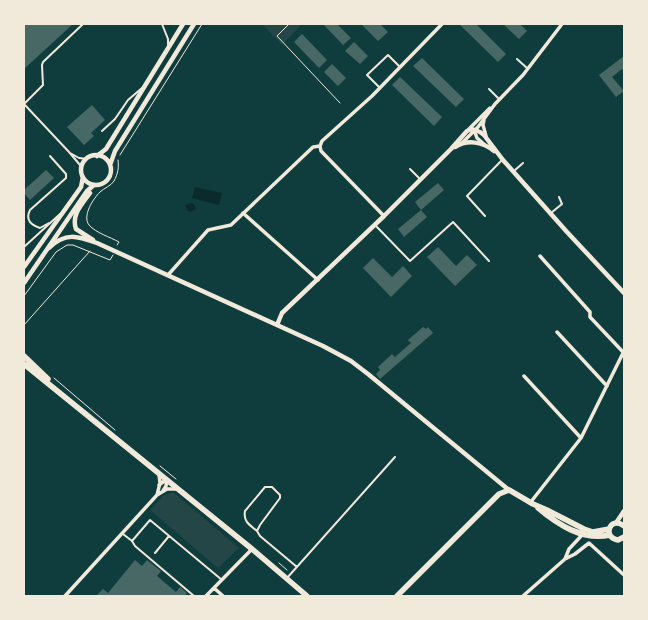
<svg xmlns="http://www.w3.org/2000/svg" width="648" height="620" viewBox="0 0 648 620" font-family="'Sofia Sans Condensed',sans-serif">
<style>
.green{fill:#244646}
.water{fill:#0a2a2b}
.building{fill:#486865}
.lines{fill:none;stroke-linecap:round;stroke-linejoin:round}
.path{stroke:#f1e9da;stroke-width:1}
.service{stroke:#f1e9da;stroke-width:2}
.minor{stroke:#f1e9da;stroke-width:3.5}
.tertiary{stroke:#f1e9da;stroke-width:4.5}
.primary{stroke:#f1e9da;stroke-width:5.5}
</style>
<rect width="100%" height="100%" fill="#0f3d3e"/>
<path class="green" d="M262,24H302L282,45Z
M171,493H174L239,548L218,568L150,510L163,496Z"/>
<path class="water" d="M195,187L222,193L219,205L192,198Z
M191,203L194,204L196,209L190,212L187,210L185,205Z"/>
<path class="building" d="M24,24H73L24,69Z
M323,24H337L351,38L343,45Z
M361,24H380L388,32L378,41Z
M459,24H476L506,54L498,62Z
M503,24H520L527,31L519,39Z
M302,34L327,60L319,68L294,42Z
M354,42L368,56L360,64L345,51Z
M624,56V72L622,69L612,77L624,91L616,97L599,75Z
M422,58L464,99L456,107L413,66Z
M332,64L346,78L338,86L324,72Z
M400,77L442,117L434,126L392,85Z
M92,105L105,120L91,133L94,136L84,145L67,127Z
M46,170L54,178L30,200L24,193V190Z
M438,183L444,190L421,210L415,202Z
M421,210L427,217L404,237L398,229Z
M438,247L456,266L467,255L477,265L455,286L427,257Z
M373,258L392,277L403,266L412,276L391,297L363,268Z
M423,327L426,329L428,327L433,333L380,379L376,374L380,370L378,367L392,354L395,357L411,343L408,340Z
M135,560L142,566L147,560L161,571L157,576L176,592L180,587L187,593L185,596H96L103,589L108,593Z"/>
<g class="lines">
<path class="path" d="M289,24L277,36L340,103
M120,155L202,24
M117,245L119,242C110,237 96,233 89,225C82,216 93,199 100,192C104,188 111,186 114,181C118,174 119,167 118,160
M24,296L56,252L67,245H73L110,260L113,255
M24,325L90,251
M54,378L115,430
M160,466L176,479
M279,563L287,570"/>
<path class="service" d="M162,24L168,39V45
M168,24H176
M517,59L528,69
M380,88L367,75L388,55L400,67
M489,89L499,99
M102,131L115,119L128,100L142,88
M70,153L79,158L87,159
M410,169L420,179
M82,170L80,165L69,152L24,104L43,85L42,65L43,62L83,24
M514,171L523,163
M551,213L562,204L559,197
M485,216L467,196L502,160
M49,223L40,228C31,225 25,220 30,210L66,178V174L50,156
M375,225L410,261L453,222L489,261
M24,247L60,214
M257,531C250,525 243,522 245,511L265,487H272L280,495V498L260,525L257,531L260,536L297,567
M123,534L132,541L135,546L194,596
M132,541L150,520L222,580
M155,553L169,536
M287,578L395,457"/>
<path class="minor" d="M484,120L483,125L486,136
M469,129L490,108
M474,130L477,138L485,145
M462,143L478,127L495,104L523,75L562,24
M320,146L321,151L384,216
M243,213L318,280
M540,256L590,312V317L623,352
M168,275L208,230L231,225L313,147L320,146L322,141L372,96L442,24
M557,332L607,386
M524,376L581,438
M159,485L167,479L166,486L163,491
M157,495L160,483L159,474
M530,503L581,438L624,351
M565,559L575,554L589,543L624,575
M214,588L223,596
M65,596L157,495L167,489H177
M206,596L252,549
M523,596L565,559L569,549L583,534"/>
<path class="tertiary" d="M455,147C468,139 483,142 494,151
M81 170a15 15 0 1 1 30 0a15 15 0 1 1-30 0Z
M97,156L106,149L183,24
M110,165L115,151L194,24
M90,193C82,204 71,215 76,229L93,240
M49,248C65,232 77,236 97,243L323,346L351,361L368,374L509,490
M24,267L81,187L83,177
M24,283L87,191L94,185
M277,325L282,313L384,216L451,149L467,131L472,129L480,132L484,135L503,160L567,232L624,293
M616,523L624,511"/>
<path class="primary" d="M24,356L48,379
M24,364L252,549L307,596
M538,508C558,525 583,541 610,535
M624,526C611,515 601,537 618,540L624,537
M397,596L499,494L509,490L533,504L547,510L584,529L593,532L609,529"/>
</g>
<rect width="648" height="620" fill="none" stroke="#f1e9da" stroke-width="50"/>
</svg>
